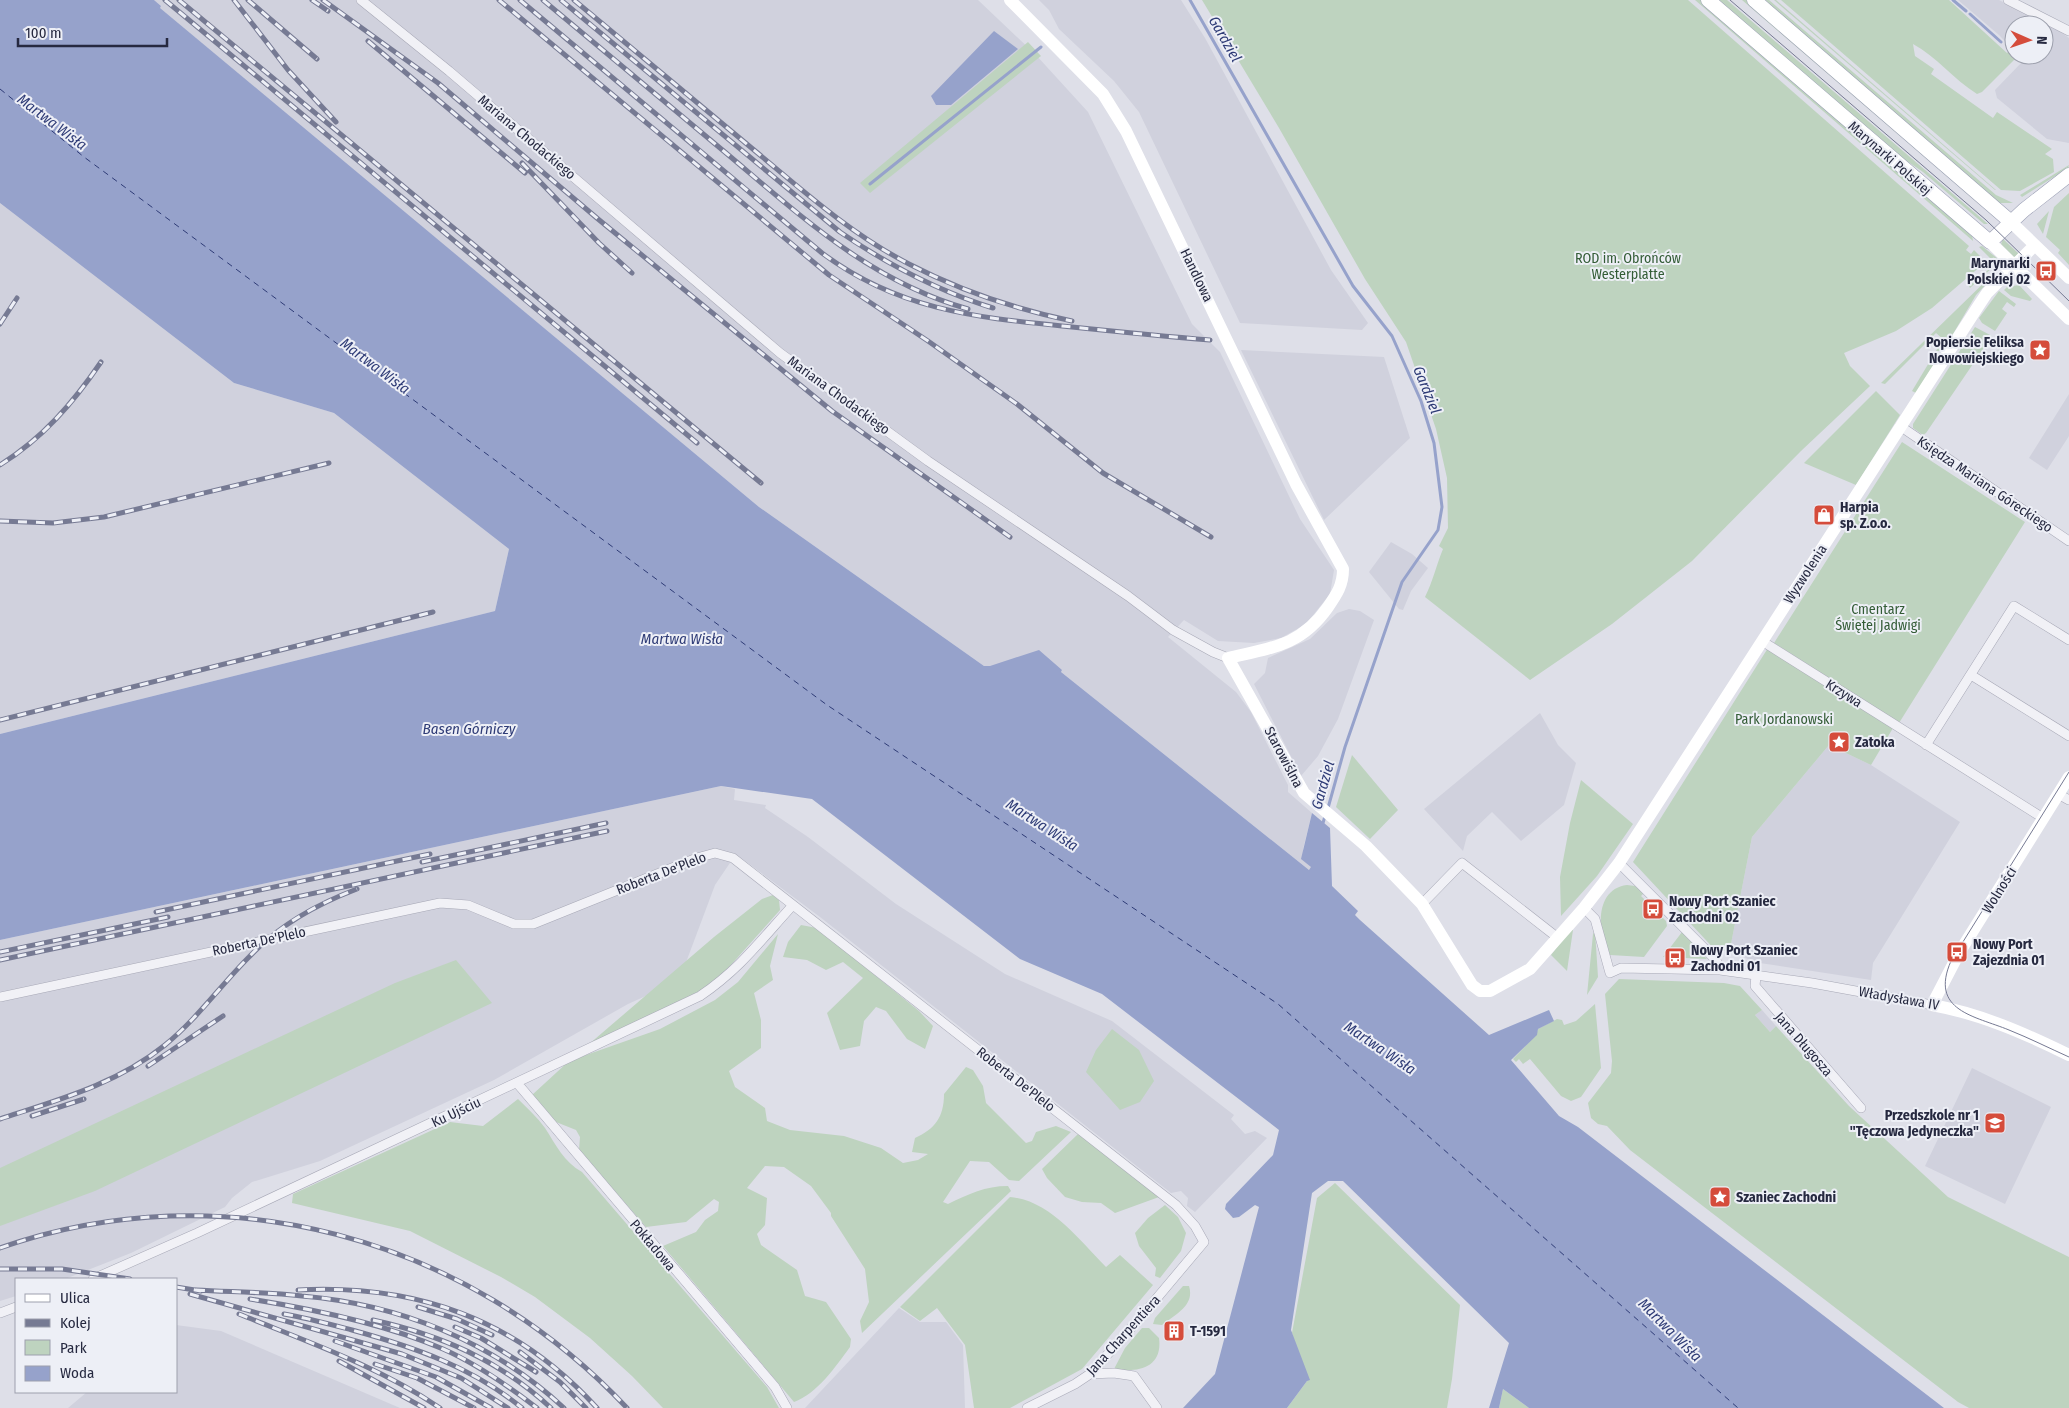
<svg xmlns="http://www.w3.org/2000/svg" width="2069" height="1408" viewBox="0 0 2069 1408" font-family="'Fira Sans Condensed',sans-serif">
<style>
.built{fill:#d0d1dd}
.green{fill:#bed3bf}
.water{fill:#96a2cb}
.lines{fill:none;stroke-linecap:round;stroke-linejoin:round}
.stream{stroke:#96a2cb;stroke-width:3}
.ferry{stroke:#2e3b76;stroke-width:1;stroke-dasharray:6 5;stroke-linecap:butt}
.street-casing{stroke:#a7a8b6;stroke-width:10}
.primary-casing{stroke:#9ca0b5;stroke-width:15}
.street{stroke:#f1f1f6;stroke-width:9}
.secondary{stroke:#fff;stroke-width:12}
.primary{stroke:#fff;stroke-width:14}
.tram{stroke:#767a93;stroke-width:1}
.rail-casing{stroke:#767a93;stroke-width:5}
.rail{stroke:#edeff6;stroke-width:3;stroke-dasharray:9;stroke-linecap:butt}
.labels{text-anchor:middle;stroke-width:4;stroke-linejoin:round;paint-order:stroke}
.street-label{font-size:14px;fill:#262940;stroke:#edeff6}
.park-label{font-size:14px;fill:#335c36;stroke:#edeff6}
.poi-label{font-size:14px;font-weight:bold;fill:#262940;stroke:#edeff6;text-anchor:start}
.water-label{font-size:15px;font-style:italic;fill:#2e3b76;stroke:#edeff6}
</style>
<rect width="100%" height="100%" fill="#dedfe8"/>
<path class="built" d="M154,0H978L1036,55L1088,112L1192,324L1220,352L1300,519L1334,570L1330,594L1306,624L1281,638L1254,643L1218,641L1184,620L1168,637L1236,692L1251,712L1288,785V792L1312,813L1303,849V856L1312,868L1309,870L1061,672L1062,670L984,666L759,507L159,8L161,6Z
M1039,0H1181L1205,38L1331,270L1368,323L1362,330L1240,323L1139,112L1114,81L1059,29L1049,10Z
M1958,0H1999L2055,28L2069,38V143L2047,139L1997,98L1995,90L2022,62L2014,60L2015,55H2044V25H2014V51L1999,35Z
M0,203L234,383L334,413L509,549L495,611L0,734Z
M1241,350L1384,357L1410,438L1324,520Z
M2069,394V436L2047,470L2029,458Z
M1391,542L1412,554L1428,568L1411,591L1403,610L1399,609L1369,572Z
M1349,609L1360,611L1374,620L1338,719L1318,756L1301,776L1254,684L1265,673L1268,658L1310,639L1337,613Z
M1540,713L1558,745L1576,763L1564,805L1521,841L1492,812L1467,836L1463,851L1424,809Z
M1829,745L1871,765L1960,822L1873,963L1871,980L1753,962L1730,949L1752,837Z
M721,786L735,789L734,800L766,805L765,808L808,837L896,904L1005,974L1112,1021L1234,1115L1231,1119L1245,1134L1255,1131L1267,1138L1195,1212L1187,1206L1188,1198L1181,1191L1171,1193L820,917L736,854L715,885L679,981L628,1004L494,1080L320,1161L252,1182L232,1198L225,1207L131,1253L65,1279H16V1296L0,1301V940Z
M1762,1010L1776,1026L1770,1032L1755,1015Z
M1972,1068L2051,1107L2005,1204L1925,1166Z
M899,1308L920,1322H946L963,1345L965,1408H805Z
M176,1325L221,1331L400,1408H68L87,1392H176Z"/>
<path class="green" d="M1202,0H1688L1969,246L1966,250L1971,254L1974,250L1992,268L1970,288L1969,286L1988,270L1982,265L1932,308L1896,331L1844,353L1850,366L1870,386L1801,451L1692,561L1612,624L1530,680L1425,597C1433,581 1436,566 1443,549L1439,546L1448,528L1447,478L1436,429L1406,342L1365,279L1279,128Z
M1695,0H1701L1972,235L1973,241Z
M1717,0H1727L1988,224H1984L1923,172L1892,151Z
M1742,0H1746L1769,19L1994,215V217Z
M1762,0H1769L1996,195L2013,203H1999Z
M1774,0H1776L1996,190H1995Z
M1781,0H1949L2007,53L2012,49L2015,55L2014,60L1982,92L1977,94C1953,79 1937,57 1913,44L1915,56L1934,69L1931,74L1993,118L1997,112L2052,149L2045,154L2053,159L2054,172L2020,191L2001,190Z
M1028,42L1041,56L870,193L860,183Z
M2069,165L2068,168L2022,197L2020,195Z
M2069,193V265L2058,253L2060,250L2046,237L2054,207Z
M2049,211L2043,234L2037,224Z
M2003,239L2019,254L2014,257L2001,244Z
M1982,246L1998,259L2000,268L1979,247Z
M1992,275L1993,277L1976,295L1943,351H1936L1943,339L1936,333L1885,384L1881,383Z
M2019,285L2032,299L2030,301L2011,296L2004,290L2007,287Z
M1999,291L2016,304L2014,307L2007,302L2002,309L2007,313L1995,331L1982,323L1979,318Z
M1975,327L1992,336L1926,433L1923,435L1913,428V424Z
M1933,356H1939L1916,393L1912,391Z
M1876,391L1900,415L1856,485L1804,463Z
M1902,442L2025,522L1899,723L1774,643Z
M1768,648L1893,728L1871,765L1829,745L1752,837L1730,949L1718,953L1633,862Z
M1352,755L1398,810L1370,839L1336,807Z
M1581,780L1633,824L1597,876L1561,916L1560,877L1570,823Z
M1627,885L1635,886L1644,893L1641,896L1666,921L1667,926L1644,957L1610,955C1597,933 1594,889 1627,885Z
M773,895L779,900L780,910L721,976L702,990L588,1045L714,937L762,899Z
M801,925L817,928L919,1011L933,1026L925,1049L907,1039L886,1011L876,1007L864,1021L860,1046L840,1050L827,1013L863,978L843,962L826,970L807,960L783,957L788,942Z
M1570,930H1573L1567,971L1551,955Z
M1595,931L1598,977L1587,995L1593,934Z
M1682,932L1707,959L1663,957Z
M778,934L770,966L773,980L754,993L761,1020V1048L729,1071L735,1087L765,1108L767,1121L790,1130L844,1136L881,1148L903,1163L918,1160L928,1154L912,1152L915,1138C935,1129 944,1117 944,1094L966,1067L973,1070L983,1086L986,1103L1026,1143L1032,1141L1036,1132L1056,1126L1071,1132L1019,1181L1009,1180L989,1162L970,1161L943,1202L948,1204C969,1194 985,1186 1008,1186L1011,1191L862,1333L860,1321L869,1302L865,1269L831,1216V1213L811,1186L784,1167L765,1166L747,1188L767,1198L765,1225L757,1234L761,1245L797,1270L805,1296L826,1302L851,1339L850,1347C836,1366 817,1394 794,1402L663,1246L696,1232L705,1220L718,1211L719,1202L714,1199L686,1222L646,1227L579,1150L580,1137L576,1130L556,1122L532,1095L569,1061L660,1029L715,1000L738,982Z
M456,960L492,1003L95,1191L0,1226V1168L395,983Z
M1619,979L1724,983L1740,986L1762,1010L1755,1015L1770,1032L1776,1026L1849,1106L1948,1197L2069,1257V1408H1969L1958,1402L1630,1150L1607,1126L1598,1124L1591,1118L1588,1103L1611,1073L1612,1061L1605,994Z
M1595,1004L1601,1068L1581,1097L1571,1101L1561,1096L1530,1059L1523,1064L1519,1059L1516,1062L1513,1059L1536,1035L1538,1029L1557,1019L1562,1020L1564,1025L1576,1021Z
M1112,1029L1139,1050L1154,1081L1140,1102L1120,1110L1086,1072L1096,1050Z
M518,1099C527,1108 537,1117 545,1128C556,1145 564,1162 582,1172L767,1387L779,1408H663L632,1376L590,1338L535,1297L501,1277L410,1231L292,1203L293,1194L450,1122L483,1126Z
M1078,1134H1081L1159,1197L1115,1213L1101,1203L1082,1202L1065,1197L1047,1178L1042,1169Z
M1335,1183L1460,1305L1452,1379L1447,1408H1287L1307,1381L1292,1333L1317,1198Z
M1010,1197C1051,1201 1078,1239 1106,1267L1120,1255L1153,1285L1082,1369L1010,1408H974L965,1345L937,1308L920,1321L900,1307Z
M1165,1205L1178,1217L1186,1233L1181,1251L1160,1278L1155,1276L1156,1268L1139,1246L1135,1233L1148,1218Z
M1183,1286H1189C1195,1305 1176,1314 1162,1325L1153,1324L1155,1318Z
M1142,1328H1149L1159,1338C1163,1368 1138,1373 1114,1369L1125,1348Z
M1503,1389L1529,1408H1499Z"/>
<path class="water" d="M0,0H154L161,6L160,8L759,507L984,666H990L1039,650L1062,670L1061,672L1309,870L1311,867L1301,859L1312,813L1330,828L1332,886L1358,911L1355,915L1360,920L1489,1035L1549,1010L1554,1021L1538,1029L1537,1035L1511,1060L1559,1116L1578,1127L1944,1408H1529L1503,1389L1499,1408H1489L1509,1343L1343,1181H1328L1312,1193L1291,1330L1310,1380L1307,1381L1287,1408H1183L1215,1374L1259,1207L1255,1205L1239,1217L1233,1218L1225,1209L1226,1204L1273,1155L1279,1130L1102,994L1020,959L812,799L721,786L0,940V734L495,611L509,549L334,413L234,383L0,203Z
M994,31L1018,49L951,105H936L931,96Z"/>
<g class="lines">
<path class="stream" d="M1190,0L1353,286L1392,336L1421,401L1434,443L1442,507L1438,530L1402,582L1345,747L1328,808
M1953,0L1966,11
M1970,14L2001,42
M870,184L1041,47
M1323,823L1325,816"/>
<path class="ferry" d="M0,89L84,157L827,705L1278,1004L1738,1408"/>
<g class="street-casing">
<path id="street" d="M361,0L449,71L780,353L928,461L1128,596L1173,630L1213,652L1228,658
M2008,0L2069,31
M1900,426L2069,541
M1762,641L2043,818
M1971,675L2069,736
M1926,745L2014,606L2069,640
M2058,794L2069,800
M1619,863L1716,960L1720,970
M1422,904L1462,863L1558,938
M1584,908L1595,919L1610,973L1621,968L1720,970L1812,983L1932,1005
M1756,976L1755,986L1861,1108
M0,997L440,903L468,905L514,924H533L697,858L715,853L733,858L1176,1205L1195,1226L1204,1242L1141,1317L1090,1374L1075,1384L1027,1408
M517,1083L775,1387L787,1408
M93,1279L197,1233L700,996C740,969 761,940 793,905
M0,1313L16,1307
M1090,1374L1114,1373L1134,1376L1157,1408"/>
</g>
<g class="primary-casing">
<path id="primary" d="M1708,0L1990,242L2024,210L2069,175
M1754,0L2011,222"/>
</g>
<use href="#street" class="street"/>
<path class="secondary" d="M1010,0L1103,94L1126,131L1296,484L1343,569C1343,585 1337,594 1328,607C1301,646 1271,648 1228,658L1304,793L1366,846L1422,904L1472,985L1480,991H1490L1530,969L1584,908L1619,863L1979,305L1987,293L2035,245
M2011,222L2069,278
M1990,242L2069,319
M2069,777L1959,953L1932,1005C1981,1014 2024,1033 2069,1055"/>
<use href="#primary" class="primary"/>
<path class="tram" d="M1730,0L1986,220L2069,301
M2069,772L1951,961C1929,1011 1975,1016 2009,1030C2029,1038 2049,1048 2069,1057"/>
<g class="rail-casing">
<path id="rail" d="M165,0L697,443
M179,0L761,483
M234,0L288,70L336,122
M248,0L317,59
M312,0L328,11
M323,0L438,83L598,219L832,411L1010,537
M499,0L829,275L928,341L1017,404L1103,473L1211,537
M520,0L822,253C897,309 972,317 1062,326C1111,331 1160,336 1210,340
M543,0C604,51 665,102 726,153C802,217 870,281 968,309
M561,0L840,232C887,264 938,291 993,308
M574,0C632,48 690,97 748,145C800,188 849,233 909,264C961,291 1015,309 1072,321
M368,41L525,173
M522,163L599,243L632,273
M0,324L17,298
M0,465C43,438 73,403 101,362
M0,521L53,523L104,517L329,463
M0,720L433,612
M422,862L606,823
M156,912L430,854
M0,952L168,917
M0,960L607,831
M148,1066L223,1016
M32,1116L84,1099
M0,1119C58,1100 117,1084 165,1045C197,1019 220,986 249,957C279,925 317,904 357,889
M0,1248C223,1170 467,1237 627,1408
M0,1269H62L130,1279
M176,1287L201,1291
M196,1290C231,1292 267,1292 302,1296C399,1304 493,1342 564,1408
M298,1290C417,1284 516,1319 597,1408
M190,1294L402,1354L461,1378L508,1408
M250,1299C313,1309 385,1324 443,1349C477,1364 507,1385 537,1408
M418,1307L457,1319L492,1335
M239,1314C308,1342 378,1366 440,1408
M284,1314C307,1318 329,1324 352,1330C414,1347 472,1367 522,1408
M373,1320C441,1335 499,1360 551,1408
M455,1327L481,1338L536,1372
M335,1341L436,1377L491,1408
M520,1352L560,1382L586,1408
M339,1361L424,1408
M375,1364L417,1378L474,1408"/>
</g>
<use href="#rail" class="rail"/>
</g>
<defs>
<g id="bus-square" transform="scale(1.125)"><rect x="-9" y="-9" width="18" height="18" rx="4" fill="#d54c3b" stroke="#edeff6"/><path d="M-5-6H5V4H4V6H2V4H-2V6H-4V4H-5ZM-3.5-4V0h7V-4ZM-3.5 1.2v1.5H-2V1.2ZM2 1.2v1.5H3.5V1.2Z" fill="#fff"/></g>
<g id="sight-square" transform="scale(1.125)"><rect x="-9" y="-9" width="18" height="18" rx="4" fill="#d54c3b" stroke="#edeff6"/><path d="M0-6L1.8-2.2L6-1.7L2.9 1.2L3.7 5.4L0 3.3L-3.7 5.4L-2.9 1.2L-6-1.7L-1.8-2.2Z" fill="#fff"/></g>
<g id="shop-square" transform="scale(1.125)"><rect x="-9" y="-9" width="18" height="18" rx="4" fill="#d54c3b" stroke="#edeff6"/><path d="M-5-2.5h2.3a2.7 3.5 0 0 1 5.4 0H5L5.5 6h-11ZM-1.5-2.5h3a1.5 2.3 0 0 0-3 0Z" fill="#fff"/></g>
<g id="school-square" transform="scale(1.125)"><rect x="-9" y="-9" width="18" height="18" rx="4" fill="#d54c3b" stroke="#edeff6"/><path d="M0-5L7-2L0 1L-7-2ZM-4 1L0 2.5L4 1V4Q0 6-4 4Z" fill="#fff"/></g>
<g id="building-square" transform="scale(1.125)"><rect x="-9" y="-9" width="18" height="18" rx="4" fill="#d54c3b" stroke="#edeff6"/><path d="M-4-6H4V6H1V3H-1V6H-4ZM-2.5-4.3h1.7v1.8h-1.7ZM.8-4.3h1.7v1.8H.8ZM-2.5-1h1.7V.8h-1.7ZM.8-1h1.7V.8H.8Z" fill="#fff"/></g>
</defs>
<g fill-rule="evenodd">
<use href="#bus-square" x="2046" y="271"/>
<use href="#sight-square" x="2040" y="350"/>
<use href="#shop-square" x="1824" y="515"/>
<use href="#sight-square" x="1839" y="742"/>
<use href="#bus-square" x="1653" y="909"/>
<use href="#bus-square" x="1957" y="952"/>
<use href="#bus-square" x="1675" y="958"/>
<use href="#school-square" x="1995" y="1123"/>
<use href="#sight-square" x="1720" y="1197"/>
<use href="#building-square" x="1174" y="1331"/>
</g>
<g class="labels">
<g class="street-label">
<text transform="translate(527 137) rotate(40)" y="5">Mariana Chodackiego</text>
<text transform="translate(1890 158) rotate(41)" y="5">Marynarki Polskiej</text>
<text transform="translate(1197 275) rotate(64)" y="5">Handlowa</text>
<text transform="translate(839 395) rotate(36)" y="5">Mariana Chodackiego</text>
<text transform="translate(1985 484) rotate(34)" y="5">Księdza Mariana Góreckiego</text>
<text transform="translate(1805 574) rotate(-57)" y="5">Wyzwolenia</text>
<text transform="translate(1844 693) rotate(32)" y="5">Krzywa</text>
<text transform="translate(1284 757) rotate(62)" y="5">Starowiślna</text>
<text transform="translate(661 873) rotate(-21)" y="5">Roberta De'Plelo</text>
<text transform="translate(1999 890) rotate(-58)" y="5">Wolności</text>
<text transform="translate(259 941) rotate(-12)" y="5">Roberta De'Plelo</text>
<text transform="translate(1899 998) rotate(10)" y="5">Władysława IV</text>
<text transform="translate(1804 1044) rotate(49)" y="5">Jana Długosza</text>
<text transform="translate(1016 1079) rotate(38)" y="5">Roberta De'Plelo</text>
<text transform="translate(456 1112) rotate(-25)" y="5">Ku Ujściu</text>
<text transform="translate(653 1245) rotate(50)" y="5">Pokładowa</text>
<text transform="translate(1123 1335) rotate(-48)" y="5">Jana Charpentiera</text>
</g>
<g class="park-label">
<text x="1628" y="263">ROD im. Obrońców<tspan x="1628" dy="16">Westerplatte</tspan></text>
<text x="1878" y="614">Cmentarz<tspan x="1878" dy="16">Świętej Jadwigi</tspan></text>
<text x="1784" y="724">Park Jordanowski</text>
</g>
<g class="poi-label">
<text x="2030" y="268" text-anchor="end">Marynarki<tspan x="2030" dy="16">Polskiej 02</tspan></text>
<text x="2024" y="347" text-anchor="end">Popiersie Feliksa<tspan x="2024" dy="16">Nowowiejskiego</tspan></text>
<text x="1840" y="512">Harpia<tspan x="1840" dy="16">sp. Z.o.o.</tspan></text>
<text x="1855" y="747">Zatoka</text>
<text x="1669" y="906">Nowy Port Szaniec<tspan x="1669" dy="16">Zachodni 02</tspan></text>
<text x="1973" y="949">Nowy Port<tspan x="1973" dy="16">Zajezdnia 01</tspan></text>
<text x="1691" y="955">Nowy Port Szaniec<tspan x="1691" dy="16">Zachodni 01</tspan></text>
<text x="1979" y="1120" text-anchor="end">Przedszkole nr 1<tspan x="1979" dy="16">"Tęczowa Jedyneczka"</tspan></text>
<text x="1736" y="1202">Szaniec Zachodni</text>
<text x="1190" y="1336">T-1591</text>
</g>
<g class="water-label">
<text transform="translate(1225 39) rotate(60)" y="5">Gardziel</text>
<text transform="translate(52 122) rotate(37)" y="5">Martwa Wisła</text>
<text transform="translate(375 366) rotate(37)" y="5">Martwa Wisła</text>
<text transform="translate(1427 390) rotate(68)" y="5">Gardziel</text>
<text x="682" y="644">Martwa Wisła</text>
<text x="469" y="734">Basen Górniczy</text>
<text transform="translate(1323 785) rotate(-74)" y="5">Gardziel</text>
<text transform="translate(1042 825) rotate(33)" y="5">Martwa Wisła</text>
<text transform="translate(1380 1048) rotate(34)" y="5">Martwa Wisła</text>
<text transform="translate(1670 1330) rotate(45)" y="5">Martwa Wisła</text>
</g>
</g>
<rect x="15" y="1278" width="162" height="115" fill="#edeff6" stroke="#9da0ad"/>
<rect x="25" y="1294" width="25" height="8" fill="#ffffff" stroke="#9da0ad"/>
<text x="60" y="1303" font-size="15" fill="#262940">Ulica</text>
<rect x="25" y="1319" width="25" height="8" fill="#767a93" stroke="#9da0ad"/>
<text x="60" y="1328" font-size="15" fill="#262940">Kolej</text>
<rect x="25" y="1340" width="25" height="15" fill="#bed3bf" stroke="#9da0ad"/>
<text x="60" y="1353" font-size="15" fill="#262940">Park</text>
<rect x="25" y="1366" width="25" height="15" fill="#96a2cb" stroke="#9da0ad"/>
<text x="60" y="1378" font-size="15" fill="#262940">Woda</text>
<g transform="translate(2029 40) rotate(92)"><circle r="24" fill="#edeff6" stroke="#9da0ad"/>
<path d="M0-4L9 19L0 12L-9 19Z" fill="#d54c3b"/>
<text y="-8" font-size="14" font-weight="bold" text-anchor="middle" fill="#262940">N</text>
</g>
<path d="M18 38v8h149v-8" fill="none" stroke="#262940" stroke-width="2.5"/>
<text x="25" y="38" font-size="15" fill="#262940" stroke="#edeff6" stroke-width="4" paint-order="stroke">100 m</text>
</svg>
